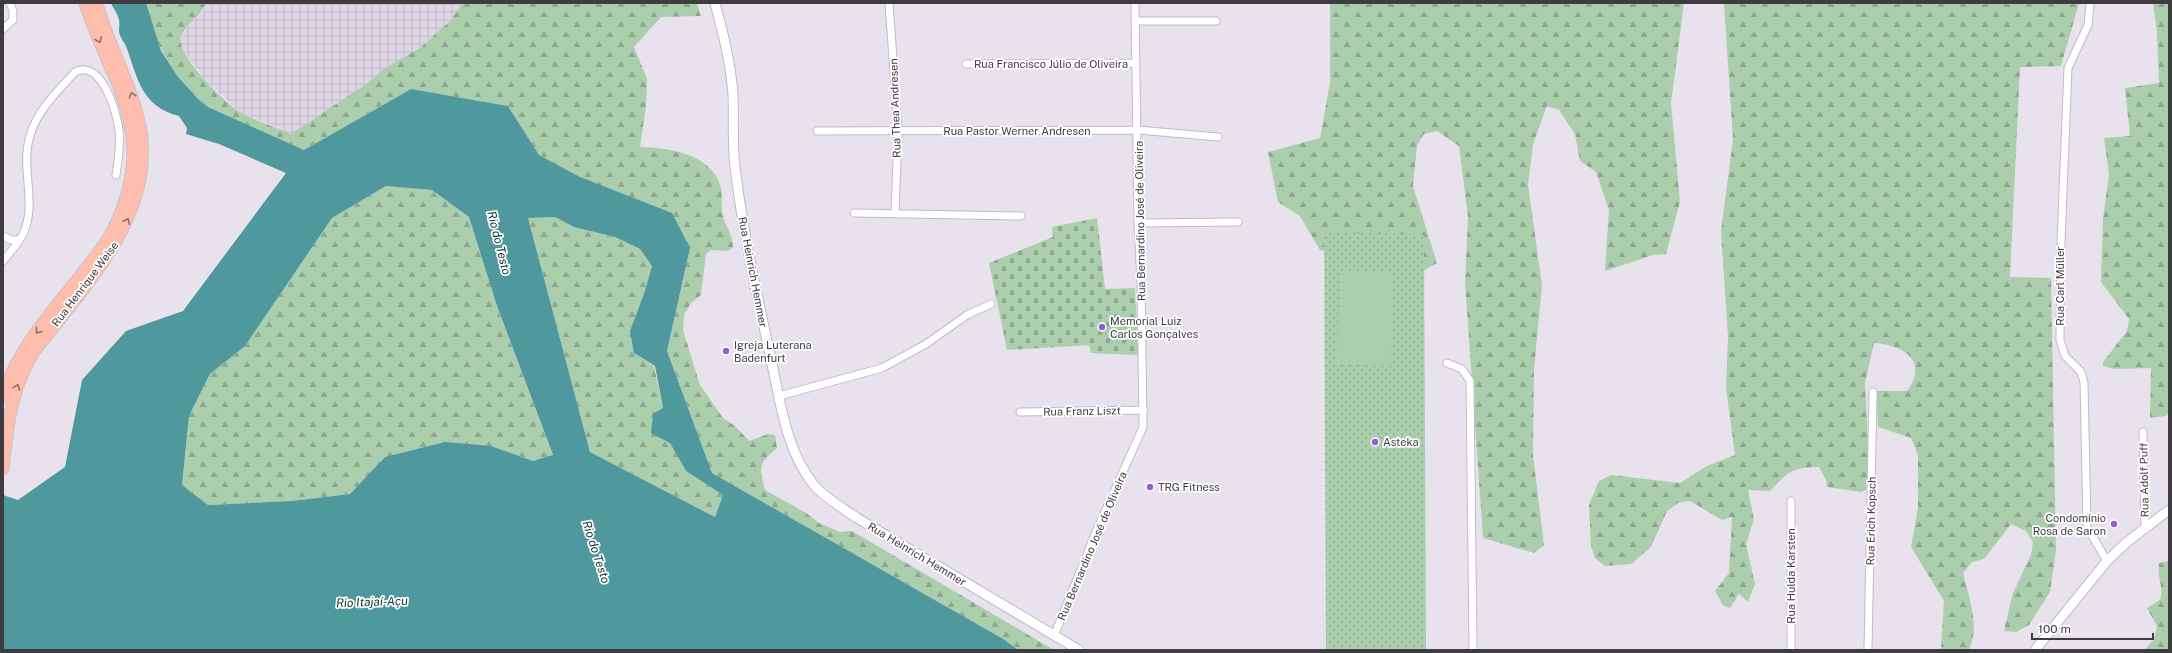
<svg xmlns="http://www.w3.org/2000/svg" width="2172" height="653" viewBox="0 0 2172 653" font-family="'Public Sans',sans-serif">
<style>
.industrial{fill:url(#industrial-grid)}
.forest{fill:url(#forest-firs)}
.cemetery{fill:url(#cemetery-stones)}
.park{fill:url(#park-dots)}
.garden{fill:#abcead}
.water{fill:#4f989d;fill-rule:evenodd}
.lines{fill:none;stroke-linecap:round;stroke-linejoin:round}
.minor-casing{stroke:#c1bbc5;stroke-width:9}
.tertiary-casing{stroke:#c1bbc5;stroke-width:11}
.primary-casing{stroke:#c5c4c6;stroke-width:13}
.minor{stroke:#fff;stroke-width:7}
.tertiary{stroke:#fff;stroke-width:9}
.primary{stroke:#febdad;stroke-width:11}
.oneway{stroke:#8b706c}
.poi-dot{fill:#935fd8;stroke:#fff;stroke-width:1.5}
.labels{text-anchor:middle;stroke-width:3.5;stroke-linejoin:round;paint-order:stroke}
.street-label{font-size:11px;fill:#3e3c40;stroke:#fff}
.poi-label{font-size:11px;fill:#3e3c40;stroke:#fff;text-anchor:start}
.water-label{font-size:12px;font-style:italic;fill:#0e3335;stroke:#fff}
</style>
<defs>
<pattern id="industrial-grid" width="8" height="8" patternUnits="userSpaceOnUse"><rect width="8" height="8" fill="#ded5e6"/><path d="M0 4h8M4 0v8" fill="none" stroke="#c0b8c6"/></pattern>
<pattern id="forest-firs" width="22" height="20" patternUnits="userSpaceOnUse"><rect width="22" height="20" fill="#abcead"/><path d="M5 1l3.5 6h-7zM16 11l3.5 6h-7z" fill="#8da88e"/></pattern>
<pattern id="cemetery-stones" width="16" height="16" patternUnits="userSpaceOnUse"><rect width="16" height="16" fill="#abcead"/><path d="M2 7V4a2 2 0 0 1 4 0v3zM10 15v-3a2 2 0 0 1 4 0v3z" fill="#8da88e"/></pattern>
<pattern id="park-dots" width="8" height="8" patternUnits="userSpaceOnUse"><rect width="8" height="8" fill="#abcead"/><path d="M2 2h.1M6 6h.1" fill="none" stroke="#8da88e" stroke-width="1.8" stroke-linecap="round"/></pattern>
</defs>
<rect width="100%" height="100%" fill="#e8e2ed"/>
<path class="industrial" d="M206,3H463L450,21L420,48L385,68L366,84L291,134L240,112L205,80L184,51L180,45L181,38L188,26L203,12Z"/>
<path class="forest" d="M146,3H206C201,17 186,23 181,37C175,54 226,104 240,112C256,121 275,127 291,134L366,84L385,68L420,48L450,21L463,3H697L701,16L661,17L634,47L647,79L646,106L640,147C668,148 710,153 720,185C723,193 721,204 722,212C724,225 733,234 733,247L728,251L711,250L706,254L701,295L691,303L684,315L683,330L700,385L723,418L735,426L749,441L768,434L775,435L777,448C758,464 759,466 765,490L806,513L819,523L840,532L852,531L1054,650H1018L1005,640L712,473L667,351L690,248L580,177L539,155L508,106L411,89L304,150L208,107C170,77 157,48 146,3Z
M1330,3H1684L1671,103L1680,202L1666,254L1653,255L1605,271L1609,210L1596,172L1580,161L1575,134L1559,110L1547,106L1533,144L1528,185L1542,285L1534,369L1533,455L1544,545L1534,553L1483,538L1465,283L1468,216L1459,146L1437,131L1424,134L1417,145L1413,186L1437,263L1425,270L1412,273L1320,250L1300,216L1278,202L1268,152L1320,138L1330,83Z
M1724,3H2079L2061,66L2020,67L2010,277L2051,278L2056,551L2050,592L2029,625L2016,632L2004,631L2013,593L2031,555L2033,542L2026,531L2011,524L1984,559L1972,562L1963,573C1969,598 1980,625 1969,650H1941L1944,601L1911,547L1918,507V455L1911,438L1878,427L1877,391H1907C1929,361 1904,345 1874,343L1865,383L1869,463L1866,490L1861,492L1827,487L1826,480L1819,467C1792,467 1788,472 1770,491L1748,490L1754,519L1746,544L1755,584L1748,602L1739,594L1730,608L1723,605L1715,591L1729,573L1732,517L1722,520L1690,501L1678,503L1667,511L1651,547L1631,564L1605,566L1595,558L1591,546L1589,505L1599,481L1611,475L1680,483L1707,466L1735,455L1726,388L1728,337L1721,231L1733,139Z
M2153,3H2169V413L2166,416L2150,418L2151,368L2114,369L2103,366V362L2127,331L2129,319L2101,282L2103,219L2109,174L2104,138L2130,136L2125,88L2159,83L2157,33Z
M386,186L432,190L469,217L497,306L553,456L533,461L491,446L385,457L350,494L292,501L208,505L182,485L189,416L210,374L245,346L332,218Z
M555,217L574,227L615,237L640,249L652,266L644,294L634,353L654,366L670,443L686,471L723,495L715,517L590,452L528,218Z
M2169,561V650H2145L2154,639L2157,626L2147,608L2160,600C2164,585 2157,579 2159,563Z"/>
<path class="cemetery" d="M1097,218L1105,289L1135,288L1138,355L1091,353L1089,345L1007,350L989,263L1053,237L1052,227Z"/>
<path class="park" d="M1324,232L1424,235L1426,650H1326Z"/>
<path class="garden" d="M1340,270L1393,272L1390,366L1337,364Z"/>
<path class="water" d="M111,3H146L161,51L178,77L198,99L208,107L304,150L411,89L508,106L539,155L580,177L672,213L690,248L667,351L712,473L1005,640L1018,650H3V495L18,500L65,467L82,380L126,331L183,311L286,173L219,144L186,134L187,128L179,116C141,106 138,79 126,46C124,42 120,37 119,32C119,28 120,24 119,20C118,14 113,8 111,3ZM386,186L432,190L469,217L497,306L553,455L533,461L491,446L445,442L385,457L350,494L292,501L208,505L182,485L189,416L210,374L245,346L332,218ZM555,217L574,227L615,237L640,249L652,266L644,294L630,331L634,353L655,366L663,408L653,414L651,433L670,443L686,471L723,495L715,517L590,452L528,218Z"/>
<g class="lines">
<g class="minor-casing">
<path id="minor" d="M889,3L898,130L895,214
M2090,3L2088,25L2068,68L2061,242L2060,340L2065,356L2081,372L2084,382L2087,527L2107,561
M1136,21H1216
M3,29L13,20V11L10,3
M966,64L1136,63
M817,131L1138,130L1218,137
M854,213L1021,216
M1138,223L1238,222
M3,236L11,240H17
M3,261C9,254 21,239 24,232C37,201 20,167 30,136C37,110 58,91 75,72C101,58 117,112 119,131C121,146 118,160 116,175
M1447,363L1462,369L1470,381L1473,650
M779,396L882,368L926,344L967,315L991,304
M1020,412L1144,410
M2143,432L2145,528
M1791,501V650
M1054,636L1096,532L1143,427L1141,285L1138,223L1135,3
M1868,650L1873,392"/>
</g>
<g class="tertiary-casing">
<path id="tertiary" d="M715,3C723,33 731,64 733,95C734,119 732,143 735,167C743,235 759,303 773,369C781,407 788,454 814,485C826,499 843,508 857,518L1079,650
M2035,650L2107,561L2127,542L2169,510"/>
</g>
<g class="primary-casing">
<path id="primary" d="M3,397C18,339 79,285 111,234C138,180 140,139 117,82C106,56 93,30 85,3
M3,469C8,424 10,394 33,353C85,285 162,211 138,117C128,77 107,42 97,3"/>
</g>
<use href="#minor" class="minor"/>
<use href="#tertiary" class="tertiary"/>
<use href="#primary" class="primary"/>
</g>
<defs><path id="oneway-chevron" d="M-2-3.5L2.5 0L-2 3.5" fill="none" stroke-width="1.6" stroke-linecap="round" stroke-linejoin="round"/></defs>
<g class="oneway">
<use href="#oneway-chevron" transform="translate(99 40) rotate(68)"/>
<use href="#oneway-chevron" transform="translate(132 95) rotate(-109)"/>
<use href="#oneway-chevron" transform="translate(127 221) rotate(-65)"/>
<use href="#oneway-chevron" transform="translate(38 331) rotate(127)"/>
<use href="#oneway-chevron" transform="translate(17 387) rotate(-70)"/>
</g>
<g class="poi-dot">
<circle cx="1102" cy="327" r="4"/>
<circle cx="726" cy="351" r="4"/>
<circle cx="1375" cy="442" r="4"/>
<circle cx="1150" cy="487" r="4"/>
<circle cx="2114" cy="524" r="4"/>
</g>
<g class="labels">
<g class="street-label">
<text x="1051" y="68">Rua Francisco Júlio de Oliveira</text>
<text transform="translate(895 108) rotate(-92)" y="4">Rua Thea Andresen</text>
<text x="1017" y="135">Rua Pastor Werner Andresen</text>
<text transform="translate(1140 221) rotate(-91)" y="4">Rua Bernardino José de Oliveira</text>
<text transform="translate(753 272) rotate(79)" y="4">Rua Heinrich Hemmer</text>
<text transform="translate(85 284) rotate(-53)" y="4">Rua Henrique Weise</text>
<text transform="translate(2060 286) rotate(-90)" y="4">Rua Carl Müller</text>
<text transform="translate(1082 411) rotate(-1)" y="4">Rua Franz Liszt</text>
<text transform="translate(2144 480) rotate(-91)" y="4">Rua Adolf Puff</text>
<text transform="translate(1871 521) rotate(-89)" y="4">Rua Erich Kopsch</text>
<text transform="translate(1092 546) rotate(-67)" y="4">Rua Bernardino José de Oliveira</text>
<text transform="translate(917 554) rotate(31)" y="4">Rua Heinrich Hemmer</text>
<text transform="translate(1791 576) rotate(-90)" y="4">Rua Hulda Karsten</text>
</g>
<g class="poi-label">
<text x="1110" y="325">Memorial Luiz<tspan x="1110" dy="13">Carlos Gonçalves</tspan></text>
<text x="734" y="349">Igreja Luterana<tspan x="734" dy="13">Badenfurt</tspan></text>
<text x="1383" y="446">Asteka</text>
<text x="1158" y="491">TRG Fitness</text>
<text x="2106" y="522" text-anchor="end">Condomínio<tspan x="2106" dy="13">Rosa de Saron</tspan></text>
</g>
<g class="water-label">
<text transform="translate(499 243) rotate(76)" y="4">Rio do Testo</text>
<text transform="translate(596 552) rotate(72)" y="4">Rio do Testo</text>
<text transform="translate(372 602) rotate(-2)" y="4">Rio Itajaí-Açu</text>
</g>
</g>
<rect width="2172" height="653" fill="none" stroke="#3e3c40" stroke-width="8"/>
<path d="M2032 633v6h121v-6" fill="none" stroke="#3e3c40" stroke-width="2"/>
<text x="2038" y="633" font-size="12" fill="#3e3c40" stroke="#ffffff" stroke-width="3" paint-order="stroke">100 m</text>
</svg>
